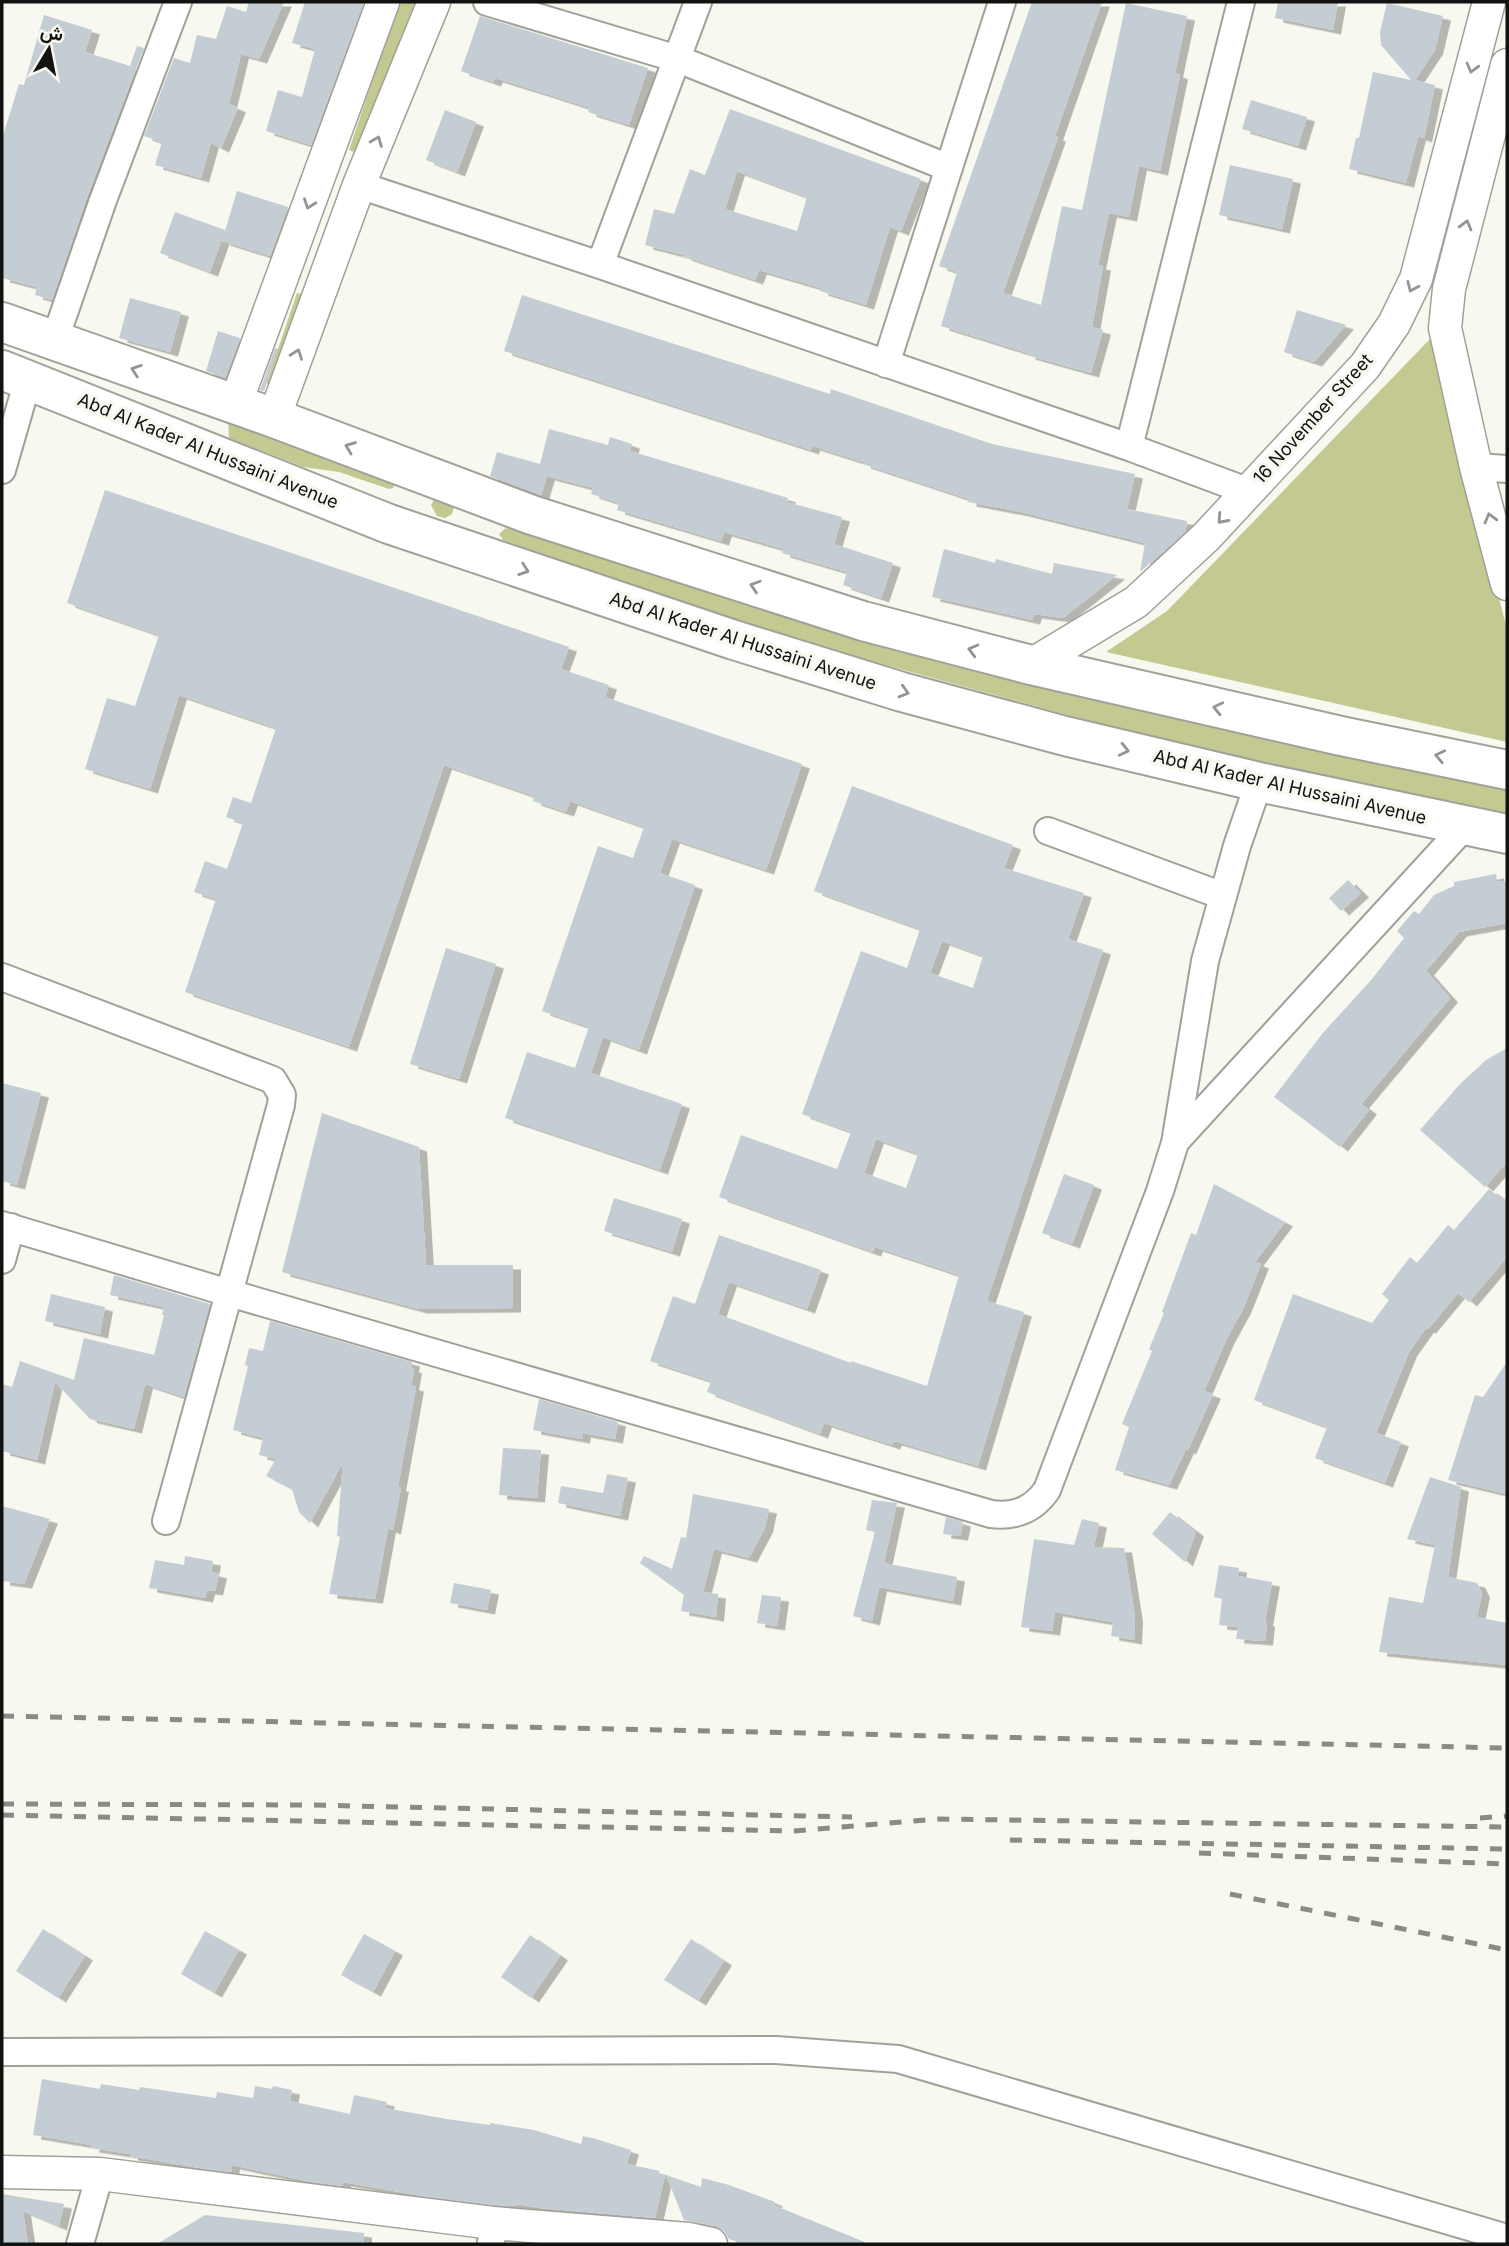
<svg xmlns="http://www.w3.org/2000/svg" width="1509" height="2246" viewBox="0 0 1509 2246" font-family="Inter,Vazirmatn,sans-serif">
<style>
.green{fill:#c3c990}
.building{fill:#c4cdd3;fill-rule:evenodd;filter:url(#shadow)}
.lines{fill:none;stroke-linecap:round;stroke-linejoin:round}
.minor-casing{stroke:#a0a198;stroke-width:30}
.tertiary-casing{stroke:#a0a198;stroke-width:35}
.primary-casing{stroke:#a0a198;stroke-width:42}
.minor{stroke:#fff;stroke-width:26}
.tertiary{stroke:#fff;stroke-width:32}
.primary{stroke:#fff;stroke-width:38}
.rail{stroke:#8a8b85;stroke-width:5;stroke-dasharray:12 12;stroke-linecap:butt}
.oneway{stroke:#949593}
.labels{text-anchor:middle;stroke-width:7;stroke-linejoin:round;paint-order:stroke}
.street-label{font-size:18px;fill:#121310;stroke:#f7f8ef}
</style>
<defs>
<filter id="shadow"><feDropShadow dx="8" dy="4.5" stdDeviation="0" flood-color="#0004"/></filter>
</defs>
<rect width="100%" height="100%" fill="#f7f8ef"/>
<path class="green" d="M399,2H430L365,156L349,150Z
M297,293L313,298L269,387L266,381V374L278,349Z
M1431,338L1507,629V742L1106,652L1167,611Z
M228,416L395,483L393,488L389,489L339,472L303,467L229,438Z
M435,498L455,504L452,514L445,518L437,516L431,505Z
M506,528L1507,788V817L1311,776L1068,715L779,636L503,540L499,534Z"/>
<path class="building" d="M249,2H284L259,59L241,54L229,104L238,108L221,148L211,143L201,178L155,165L162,142L144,136L174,58L190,63L197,35L216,39L227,6L246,12Z
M305,2H364L311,145L266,131L278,90L302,97L315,49L292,43Z
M1032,2H1102L1055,136L1058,137L1003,293L1041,305L1062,206L1082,210L1126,3L1187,16L1175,73L1180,75L1160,171L1139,166L1129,217L1109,213L1098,265L1103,266L1092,327L1103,330L1091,373L1027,355L1028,353L941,326L957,272L939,266Z
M1278,2H1338L1333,30L1275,18Z
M1387,3L1443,16L1435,50L1415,80L1435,85L1424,138L1418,136L1406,183L1349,169L1356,138H1359L1373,72L1411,80L1381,45L1380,32Z
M44,15L92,30L85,52L130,66L137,46L144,48L87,197L52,300L35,295L37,287L2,278V139L19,84L24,85Z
M480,16L648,68L629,125L588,112L590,108L550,95L495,78L493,82L461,71Z
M1251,100L1307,117L1298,146L1242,129Z
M730,109L921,179L901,231L890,227L866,305L820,291L821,288L759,270L755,280L683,256L684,255L645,245L654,209L674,214L690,169L705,175ZM737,171L807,197L797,231L725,209Z
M445,110L476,122L457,172L426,160Z
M1230,165L1293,179L1282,229L1219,215Z
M237,191L288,207L270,256L222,241Z
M175,212L225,230L210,272L160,253Z
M522,295L830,394L831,389L992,444L1135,474L1127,509L1187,521L1185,532L1140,572L1145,543L1021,512L968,502L969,499L863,464V462L812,446L811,450L504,351Z
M130,298L181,312L170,352L119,338Z
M1297,310L1346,325L1314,362L1284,352Z
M218,331L240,338L225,378L206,371Z
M275,348L278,349L264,391L260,390Z
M549,429L608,445L610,437L632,444L630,451L788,498L787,502L842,517L834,544L893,563L881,598L843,585L847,572L782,553L784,549L724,532L721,541L617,510L619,503L591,494L593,488L547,476L541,495L490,476L497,452L540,464Z
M105,490L569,647L561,669L609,685L605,697L802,764L766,870L672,839L660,873L695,885L639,1050L603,1037L591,1073L682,1104L660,1170L505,1118L527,1052L575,1068L589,1027L542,1011L598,846L633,858L644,827L570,801L566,812L533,801L534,796L444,765L349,1047L185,992L216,899L194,892L205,861L227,869L243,823L226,817L233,797L251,803L276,728L179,695L150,789L85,769L107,698L135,706L159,635L67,603Z
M944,549L995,563L996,559L1052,574L1054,563L1117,575L1063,618L1034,614L1032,620L932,597Z
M852,786L1013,845L1004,868L1084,893L1068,939L1103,950L987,1301L1024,1312L978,1466L894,1441L892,1445L824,1423L820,1434L707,1392L711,1381L650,1361L673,1296L695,1304L719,1235L821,1270L807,1309L729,1282L718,1314L851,1363V1361L927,1386L959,1275L875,1247L873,1252L719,1197L741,1135L837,1169L851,1132L802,1114L861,951L907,968L920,929L814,891ZM942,941L983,956L973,988L930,973ZM876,1139L918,1154L906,1188L864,1173Z
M1496,874L1497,881L1507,882V923L1459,932L1426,971L1450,998L1361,1104L1369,1110L1340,1147L1274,1097L1322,1034L1372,979L1404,938L1397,931L1414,911L1419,914L1434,895L1454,886V882Z
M1348,880L1361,893L1341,911L1329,898Z
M446,948L496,964L459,1079L410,1064Z
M1507,1048V1162L1485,1187L1420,1130L1460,1084L1486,1060Z
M2,1083L41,1093L17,1185L2,1181Z
M322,1113L419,1147L426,1265H513V1308L419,1309L282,1272Z
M1064,1174L1094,1185L1072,1244L1042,1233Z
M1214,1184L1285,1222L1255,1262L1261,1264L1243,1309L1226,1340L1204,1391L1213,1394L1188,1450L1186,1449L1169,1485L1115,1470L1129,1427L1122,1424L1152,1351L1149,1349L1164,1313L1162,1312L1191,1233L1196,1235Z
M1489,1189L1507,1203V1257L1469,1302L1458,1293L1428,1329L1426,1328L1409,1352L1376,1433L1401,1442L1385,1483L1315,1458L1327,1427L1254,1400L1293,1294L1372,1323L1389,1300L1382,1294L1410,1257L1417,1263L1448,1225L1454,1230Z
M614,1198L682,1219L672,1252L604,1231Z
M114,1275L210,1304L184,1397L145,1384L134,1429L90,1419L55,1382L37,1460L2,1451V1384L12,1387L20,1361L74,1380L84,1338L154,1355L164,1315H162L164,1307L110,1295Z
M51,1294L105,1307L100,1334L45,1321Z
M270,1321L412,1362L411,1368L414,1369L411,1386L416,1387L398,1487H401L393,1530L388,1528L375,1599L329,1594L340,1537L337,1536L343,1462L310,1523L299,1512L292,1489L266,1476L276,1459L259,1455L263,1438L233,1430L248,1366L245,1365L249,1348L263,1351Z
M1507,1362V1494L1448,1480L1475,1395L1483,1397Z
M539,1399L618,1422L615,1439L583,1433L582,1439L533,1430Z
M503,1448L541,1450L537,1498L499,1495Z
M607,1474L628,1478L620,1516L558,1503L561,1486L603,1493Z
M1430,1477L1461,1487L1448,1577L1477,1583L1482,1593L1477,1617L1507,1623V1665L1379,1652L1389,1597L1423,1603L1435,1545L1407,1539Z
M693,1494L769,1509L765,1528L749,1558L714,1549L703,1592L718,1594L716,1617L681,1611L684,1595L640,1563L644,1556L672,1569L681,1537L686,1538Z
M872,1500L897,1503L884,1563L957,1577L953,1601L879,1587L872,1621L853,1616L875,1532L866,1530Z
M2,1506L50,1519L24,1584L2,1581Z
M1170,1512L1196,1532L1185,1562L1152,1534Z
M946,1517L963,1522L960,1536L943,1534Z
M1082,1519L1099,1523L1094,1547L1124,1548L1135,1617L1134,1640L1111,1636L1113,1622L1055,1612L1052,1631L1021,1627L1034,1539L1074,1545Z
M185,1556L213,1561L211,1572L219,1574L215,1591L207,1590L205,1598L149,1588L155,1560L184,1565Z
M1219,1565L1239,1568L1238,1576L1272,1582L1265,1622H1267L1265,1641L1236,1639L1238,1627L1219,1625L1222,1599L1214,1597Z
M454,1583L491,1590L487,1610L450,1603Z
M762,1595L781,1597L777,1626L757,1623Z
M43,1929L85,1956L58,1998L16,1971Z
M205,1931L239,1950L214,1993L181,1974Z
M364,1934L395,1951L373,1992L341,1975Z
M530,1935L560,1956L531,1998L501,1977Z
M691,1939L724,1961L698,2001L664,1980Z
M42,2079L100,2089L101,2084L139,2090L140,2087L216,2098L217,2092L253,2098L255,2086L272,2089L273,2086L292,2090L290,2101L350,2114L354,2095L387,2102L385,2108L447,2119L490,2125V2123L534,2130L581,2144L583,2136L596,2139L631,2150L627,2164L660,2171L659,2173L665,2175L655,2218L540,2208L517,2204L516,2206L495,2205L422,2196L343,2182L342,2186L312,2182L232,2165L231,2172L205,2169L130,2156V2154L91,2148L92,2145L33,2135Z
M666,2175L701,2187L702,2178L729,2185L775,2202L773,2205L865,2242V2244H744L729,2239L724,2231L716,2226L684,2220Z
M2,2194L64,2204L59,2226L23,2211L28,2244H2Z
M205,2215L364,2233V2244H157Z"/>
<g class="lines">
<g class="minor-casing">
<path id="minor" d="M487,2L678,59L949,168
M359,185L600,265L1129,447L1247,491
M600,265L698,2
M54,342L102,203L178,2
M886,364L1002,2
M1129,447L1241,2
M1476,467L1507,469
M2,470L28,380
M1048,831L1223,896
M2,977L273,1080L282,1095L281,1105L166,1521
M1176,1141L1465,826
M2,1225L229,1293L991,1514C1015,1517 1033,1510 1047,1490L1160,1191L1175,1143L1205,961L1237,846L1259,782
M2,1260L11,1227
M2,2052L776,2050L898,2059L1507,2238
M80,2244L100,2174
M491,2244L493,2223"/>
</g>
<g class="tertiary-casing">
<path id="tertiary" d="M1507,65L1449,289L1445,328L1476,467L1507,584
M235,405L383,2
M274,418L359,185L434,2
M1031,665L1136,602L1206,537L1365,366L1394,324L1416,279L1489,2
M2,2172L100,2174L493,2223L688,2239L711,2244"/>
</g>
<g class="primary-casing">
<path id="primary" d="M2,322L274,418L532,515L863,621L1031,665L1341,736L1507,770
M2,370L389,524L734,640L902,692L1065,736L1259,782L1507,834"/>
</g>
<use href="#minor" class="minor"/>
<use href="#tertiary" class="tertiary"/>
<use href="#primary" class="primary"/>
<path class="rail" d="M2,1716L1507,1748
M2,1804L310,1805L852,1817
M2,1815L794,1831L936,1819L1507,1827
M1480,1818L1507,1816
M1010,1840L1507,1849
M1199,1853L1507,1864
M1230,1894L1507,1950"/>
</g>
<defs><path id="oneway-chevron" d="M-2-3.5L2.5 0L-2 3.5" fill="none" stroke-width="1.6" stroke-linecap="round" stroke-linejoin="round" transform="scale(1.75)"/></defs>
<g class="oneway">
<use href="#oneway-chevron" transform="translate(1472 68) rotate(105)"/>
<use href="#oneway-chevron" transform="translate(377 141) rotate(-68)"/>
<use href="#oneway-chevron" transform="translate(309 204) rotate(110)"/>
<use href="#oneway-chevron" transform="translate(1466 225) rotate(-75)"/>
<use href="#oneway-chevron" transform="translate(1412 287) rotate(114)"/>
<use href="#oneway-chevron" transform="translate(297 354) rotate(-70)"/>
<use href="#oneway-chevron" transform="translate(136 370) rotate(-161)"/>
<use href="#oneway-chevron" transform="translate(350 447) rotate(-159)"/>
<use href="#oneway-chevron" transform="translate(1490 518) rotate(-105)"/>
<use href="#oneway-chevron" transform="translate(1222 519) rotate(132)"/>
<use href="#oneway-chevron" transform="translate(524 570) rotate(19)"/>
<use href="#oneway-chevron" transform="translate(755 586) rotate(-162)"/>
<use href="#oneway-chevron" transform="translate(973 650) rotate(-165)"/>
<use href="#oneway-chevron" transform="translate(904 692) rotate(16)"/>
<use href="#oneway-chevron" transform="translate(1218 708) rotate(-167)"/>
<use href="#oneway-chevron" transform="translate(1124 750) rotate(13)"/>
<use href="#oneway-chevron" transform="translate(1440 756) rotate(-168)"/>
</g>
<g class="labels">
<g class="street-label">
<text transform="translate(1313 419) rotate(-48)" y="6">16 November Street</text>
<text transform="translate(208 451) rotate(22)" y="6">Abd Al Kader Al Hussaini Avenue</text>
<text transform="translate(743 641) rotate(18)" y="6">Abd Al Kader Al Hussaini Avenue</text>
<text transform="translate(1290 787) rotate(13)" y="6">Abd Al Kader Al Hussaini Avenue</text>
</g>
</g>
<rect width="1509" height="2246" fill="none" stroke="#121310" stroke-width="7"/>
<g transform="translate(49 49) rotate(10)" stroke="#f7f8ef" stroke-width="5" paint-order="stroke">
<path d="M0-5L12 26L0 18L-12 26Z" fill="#121310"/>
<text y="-10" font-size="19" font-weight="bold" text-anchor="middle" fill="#121310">ش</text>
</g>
</svg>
